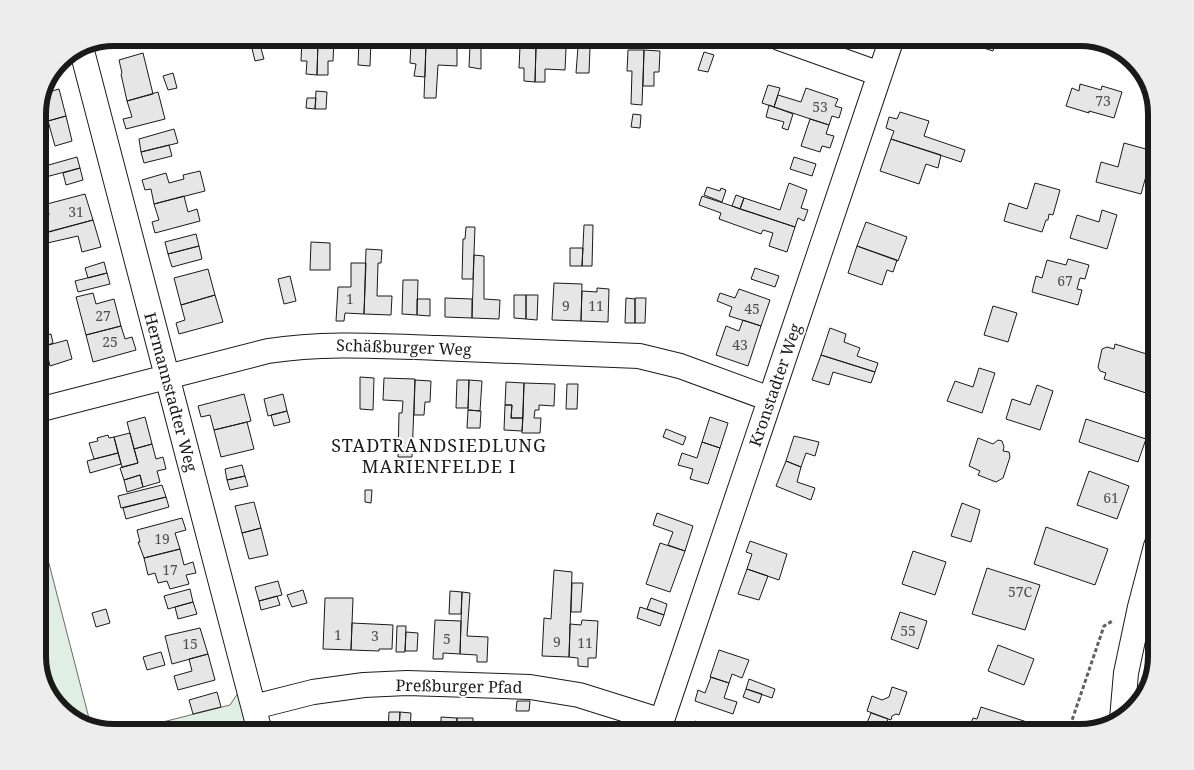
<svg xmlns="http://www.w3.org/2000/svg" width="1194" height="770" viewBox="0 0 1194 770" font-family="'Noto Serif',serif">
<style>
.green{fill:#e0efe3;stroke:#6a6a6a}
.building{fill:#e6e6e6;stroke:#1a1a1a}
.lines{fill:none;stroke-linecap:round;stroke-linejoin:round}
.minor-casing{stroke:#1a1a1a;stroke-width:26}
.path{stroke:#5f5f5f;stroke-width:3;stroke-dasharray:4 2.5;stroke-linecap:butt}
.minor{stroke:#fff;stroke-width:24}
.labels{text-anchor:middle;stroke-width:4;stroke-linejoin:round;paint-order:stroke}
.number-label{font-size:14px;fill:#4d4d4d}
.street-label{font-size:16px;fill:#1a1a1a;stroke:#fff}
.neighbourhood-label{font-size:18px;letter-spacing:1px;fill:#1a1a1a;stroke:#fff}
.rim{fill:none;stroke:#1a1a1a;stroke-width:6}
</style>
<rect width="100%" height="100%" fill="#fff"/>
<path class="green" d="M38,521L91,726L72,720L48,694L38,661Z
M240,690L249,732L233,723L198,732H123L230,705Z"/>
<path class="building" d="M258,38L264,59L255,61L250,40Z
M925,38H997L993,51L952,38L950,44L944,42L943,45L925,39Z
M1060,38H1080L1084,39L1083,44Z
M302,39L318,40L317,75L306,74L307,61H301Z
M318,40H334L333,61H328V75H317Z
M359,41H371L370,66L358,65Z
M411,43H426L425,77L414,76L416,64L410,63Z
M426,43L457,44V66L438,65L436,98H424Z
M470,46H481V69L469,67Z
M520,46L536,47L535,82L524,81V68H519Z
M536,47L566,48L565,70L545,69V82H535Z
M578,47L590,48L589,73H576Z
M628,50H644L642,105L631,104L632,71H627Z
M644,50L660,51L659,72H654V86H643Z
M704,52L714,55L708,72L698,70Z
M143,53L153,94L127,101L121,74L122,73L119,60Z
M173,73L177,88L168,90L163,76Z
M1080,84L1101,90L1102,86L1122,92L1114,118L1089,111V113L1066,106L1072,88L1079,91Z
M768,85L780,88L774,107L762,103Z
M806,88L838,99L835,106L842,108L839,118L832,116L829,125L774,107L778,95L801,102Z
M59,89L66,116L48,121L42,100L45,93Z
M316,91L327,92L326,109H315Z
M158,92L165,119L126,129L123,119L132,117L127,101Z
M307,98H316L315,109L306,108Z
M769,105L793,114L788,130L782,128L784,122L766,117Z
M900,112L929,121L924,136L965,150L961,162L891,139L894,131L886,128L889,117L897,119Z
M633,114L641,115L640,128L631,127Z
M66,116L72,141L55,146L48,121Z
M810,119L829,125L826,134L834,136L830,148L822,146L820,152L801,146Z
M174,129L178,143L141,152L139,139Z
M891,139L941,155L938,168L926,164L919,184L880,171Z
M1124,143L1153,151L1141,194L1096,182L1101,162L1118,167Z
M169,145L172,156L144,163L141,152Z
M77,157L80,168L38,179V168Z
M794,157L816,164L812,176L790,169Z
M80,168L83,180L66,185L63,173Z
M200,171L205,191L154,204L151,189L145,190L142,180L166,173L169,183L184,179L183,175Z
M789,183L807,190L801,208L808,210L804,221L798,218L795,227L740,209L744,198L780,210Z
M1035,183L1060,190L1053,215L1049,214L1048,220H1046L1042,232L1004,221L1009,203L1027,209Z
M707,187L720,191L721,188L726,190L722,202L704,195Z
M85,194L93,220L38,235V218L49,215L47,204Z
M736,195L744,198L740,209L732,206Z
M184,196L188,212L197,209L200,221L155,233L152,222L159,220L154,204Z
M702,196L795,227L787,252L769,246L773,233L763,230L761,234L719,219L721,213L699,205Z
M1102,210L1117,215L1107,249L1070,238L1077,215L1099,222Z
M93,220L101,247L82,252L78,236L43,244L40,234Z
M866,222L907,237L898,261L857,246Z
M584,225H593L592,266H582Z
M466,227H475L473,279H462L463,239H465Z
M196,234L199,246L168,254L165,242Z
M311,242L330,243V270H310Z
M199,246L202,259L172,267L168,254Z
M857,246L897,260L893,272L887,270L882,285L848,273Z
M570,248H583L582,266H570Z
M366,249L382,250L381,263H378L377,296H392L391,315L364,314Z
M474,255L484,256V299L500,300L499,319L472,318Z
M1068,259L1089,265L1085,279L1080,278L1077,289L1082,290L1078,305L1032,292L1036,276L1042,278L1047,260L1066,265Z
M104,262L107,273L88,278L85,268Z
M351,263H366L364,314L345,313L344,321H336L338,287H351Z
M755,268L779,276L775,287L751,279Z
M208,269L215,295L181,305L174,278Z
M107,273L110,284L78,292L75,281Z
M290,276L296,301L284,304L278,279Z
M403,280H418L417,315L402,314Z
M554,283L582,284L581,321L552,320Z
M597,288L609,289L608,322L581,321L582,291L597,292Z
M739,289L770,300L761,326L729,316L732,307L717,301L720,293L735,298Z
M93,293L96,304L114,299L121,326L86,335L76,297Z
M215,295L223,322L179,334L176,323L185,320L181,305Z
M514,295H526V319L514,318Z
M526,295H538L537,320L526,319Z
M445,298L472,299V318L445,317Z
M626,298L635,299V323H625Z
M635,298H646L645,323H635Z
M417,299H430V316L417,315Z
M993,306L1017,313L1008,342L984,335Z
M1156,310V332L1150,330Z
M743,320L761,326L748,366L716,355L726,326L739,331Z
M121,326L125,339L132,337L136,350L93,362L86,335Z
M830,328L846,334L844,342L860,348L857,356L878,363L875,372L821,355Z
M51,334L53,343L45,346L42,336Z
M67,340L72,359L50,366L45,346Z
M1115,344L1156,357V389H1155L1152,395L1104,379L1106,373L1100,371L1098,367L1102,349L1107,347L1114,349Z
M821,355L875,372L871,383L833,372L829,385L812,380Z
M979,368L995,373L982,413L947,401L955,381L973,387Z
M360,377L374,378L373,410L360,409Z
M384,378L415,379L412,457H398L399,413H402L403,401L383,400Z
M415,380L431,381L430,402H425L424,415H414Z
M457,380H469L468,408H456Z
M469,380L482,381L480,411L468,410Z
M506,382L524,383L523,418H511L512,405H505Z
M524,383L555,384L554,406L539,405V410H535L534,418H541L540,433H522Z
M567,384H578L577,409H566Z
M1037,385L1053,391L1040,430L1006,419L1012,399L1030,405Z
M244,394L251,421L214,430L210,415L201,417L198,406Z
M283,394L287,411L268,416L264,399Z
M505,405H512L511,418H523L522,431L504,430Z
M468,410L481,411L480,428H467Z
M287,411L290,422L274,426L271,415Z
M145,417L152,444L134,449L127,422Z
M710,417L728,423L720,448L702,442Z
M1086,419L1146,439L1138,462L1079,442Z
M247,422L254,449L221,457L214,430Z
M666,429L686,437L683,445L663,437Z
M130,433L138,463L122,467L114,437Z
M108,435L109,438L114,437L118,453L94,459L89,443L98,441L97,438Z
M794,436L819,442L815,456L806,453L801,467L786,461Z
M978,438L993,444L998,440L1002,441L1004,447L1003,451L1009,452L1010,457L1003,478L996,482L978,475L980,471L969,466Z
M702,442L720,448L708,484L690,479L693,469L678,465L682,453L697,458Z
M152,444L156,459L163,457L166,469L157,471L160,482L143,487L140,475L124,480L120,468L138,463L134,449Z
M118,453L121,464L90,473L87,461Z
M786,461L801,467L797,482L815,488L811,500L776,486Z
M242,465L245,476L227,480L225,469Z
M1089,471L1129,486L1117,519L1077,505Z
M140,475L143,487L127,492L124,480Z
M245,476L248,486L230,490L227,480Z
M162,485L166,497L121,508L118,496Z
M365,490H372L371,503L365,502Z
M166,497L169,507L126,519L123,508Z
M254,502L261,528L242,533L235,506Z
M962,503L980,510L971,542L951,536Z
M657,513L693,526L685,551L668,545L673,532L653,525Z
M182,518L186,530L175,533L180,549L144,558L138,542H140L137,530Z
M1046,527L1108,549L1095,585L1034,564Z
M261,528L268,555L249,559L242,533Z
M750,541L787,554L779,580L747,569L752,554L746,552Z
M660,543L685,551L670,592L646,584Z
M180,549L184,565L193,562L196,573L186,575L189,584L170,589L167,581L158,583L155,573L148,575L144,558Z
M913,551L946,562L935,595L902,584Z
M987,568L1040,585L1025,630L972,614Z
M747,569L768,576L759,600L738,594Z
M554,570L572,572L569,657L542,656L544,618L551,619Z
M278,581L282,595L259,601L255,587Z
M572,583H583L581,612H571Z
M190,589L193,602L168,609L164,596Z
M303,590L307,603L292,607L287,595Z
M450,591L462,592L461,614H449Z
M462,592L470,593L467,636L488,637L487,662H477V655L460,654Z
M277,596L280,605L261,610L259,601Z
M325,598H353L351,650L323,649Z
M651,598L667,604L664,615L647,609Z
M193,602L197,614L178,619L175,607Z
M640,607L664,615L660,626L637,618Z
M106,609L110,623L96,627L92,613Z
M900,612L927,621L918,649L891,639Z
M435,620L461,621L460,654L443,653V659H433Z
M582,620L598,621L596,658H588V667L578,666V658L569,657L570,624L581,625Z
M352,623L393,625L392,649H379V651L351,650Z
M397,626H406L405,652H396Z
M200,628L208,654L172,664L165,636Z
M406,632L418,633L417,651H405Z
M998,645L1034,659L1024,685L988,671Z
M719,650L749,660L742,678L732,674L729,683L710,677Z
M161,652L165,665L147,670L143,657Z
M208,654L215,680L178,690L174,676L192,671L189,659Z
M711,677L729,683L724,698L737,702L733,714L695,701L698,690L705,693Z
M749,679L775,689L772,698L746,689Z
M892,687L907,692L899,715L896,714L892,716L891,720L867,711L872,696L882,700L889,697Z
M746,689L762,694L759,703L743,697Z
M217,692L221,707L193,714L189,700Z
M517,701H530L529,711H516Z
M981,707L1030,723L1027,732H973L968,730L973,718L977,719Z
M389,712H400L399,731L388,730Z
M400,712L411,713L410,731H399Z
M871,713L888,719L885,729L867,723Z
M441,717L457,718L456,732H441Z
M457,718H473V732H456Z
M695,721L718,729L717,732H692Z
M226,725L228,732H200Z"/>
<g class="lines">
<g class="minor-casing">
<path id="minor" d="M779,38L880,74
M82,51L260,732
M38,410L268,351C324,342 381,346 438,348C505,351 572,353 639,356L680,366L770,399
M254,707L313,692L364,685L407,683L530,687L579,695L662,721
M1122,719L1126,673L1140,607L1156,546
M658,732L892,38"/>
</g>
<path class="path" d="M1068,732L1104,626L1114,620"/>
<use href="#minor" class="minor"/>
</g>
<g class="labels">
<g class="number-label">
<text x="1103" y="106">73</text>
<text x="820" y="112">53</text>
<text x="76" y="217">31</text>
<text x="1065" y="286">67</text>
<text x="350" y="304">1</text>
<text x="566" y="311">9</text>
<text x="596" y="311">11</text>
<text x="752" y="314">45</text>
<text x="103" y="321">27</text>
<text x="110" y="347">25</text>
<text x="740" y="350">43</text>
<text x="1111" y="503">61</text>
<text x="162" y="544">19</text>
<text x="170" y="575">17</text>
<text x="1020" y="597">57C</text>
<text x="908" y="636">55</text>
<text x="338" y="640">1</text>
<text x="375" y="641">3</text>
<text x="447" y="644">5</text>
<text x="557" y="647">9</text>
<text x="585" y="648">11</text>
<text x="190" y="649">15</text>
</g>
<g class="street-label">
<text transform="translate(404 347) rotate(2)" y="6">Schäßburger Weg</text>
<text transform="translate(775 385) rotate(-71)" y="6">Kronstadter Weg</text>
<text transform="translate(171 392) rotate(75)" y="6">Hermannstadter Weg</text>
<text transform="translate(459 686) rotate(1)" y="6">Preßburger Pfad</text>
</g>
<g class="neighbourhood-label">
<text x="439" y="452">STADTRANDSIEDLUNG<tspan x="439" dy="21">MARIENFELDE I</tspan></text>
</g>
</g>
<path d="M0 0H1194V770H0ZM114 46H1080A68 68 0 0 1 1148 114V656A68 68 0 0 1 1080 724H114A68 68 0 0 1 46 656V114A68 68 0 0 1 114 46Z" fill="#ededed" fill-rule="evenodd"/>
<path class="rim" d="M114 46H1080A68 68 0 0 1 1148 114V656A68 68 0 0 1 1080 724H114A68 68 0 0 1 46 656V114A68 68 0 0 1 114 46Z"/>
</svg>
